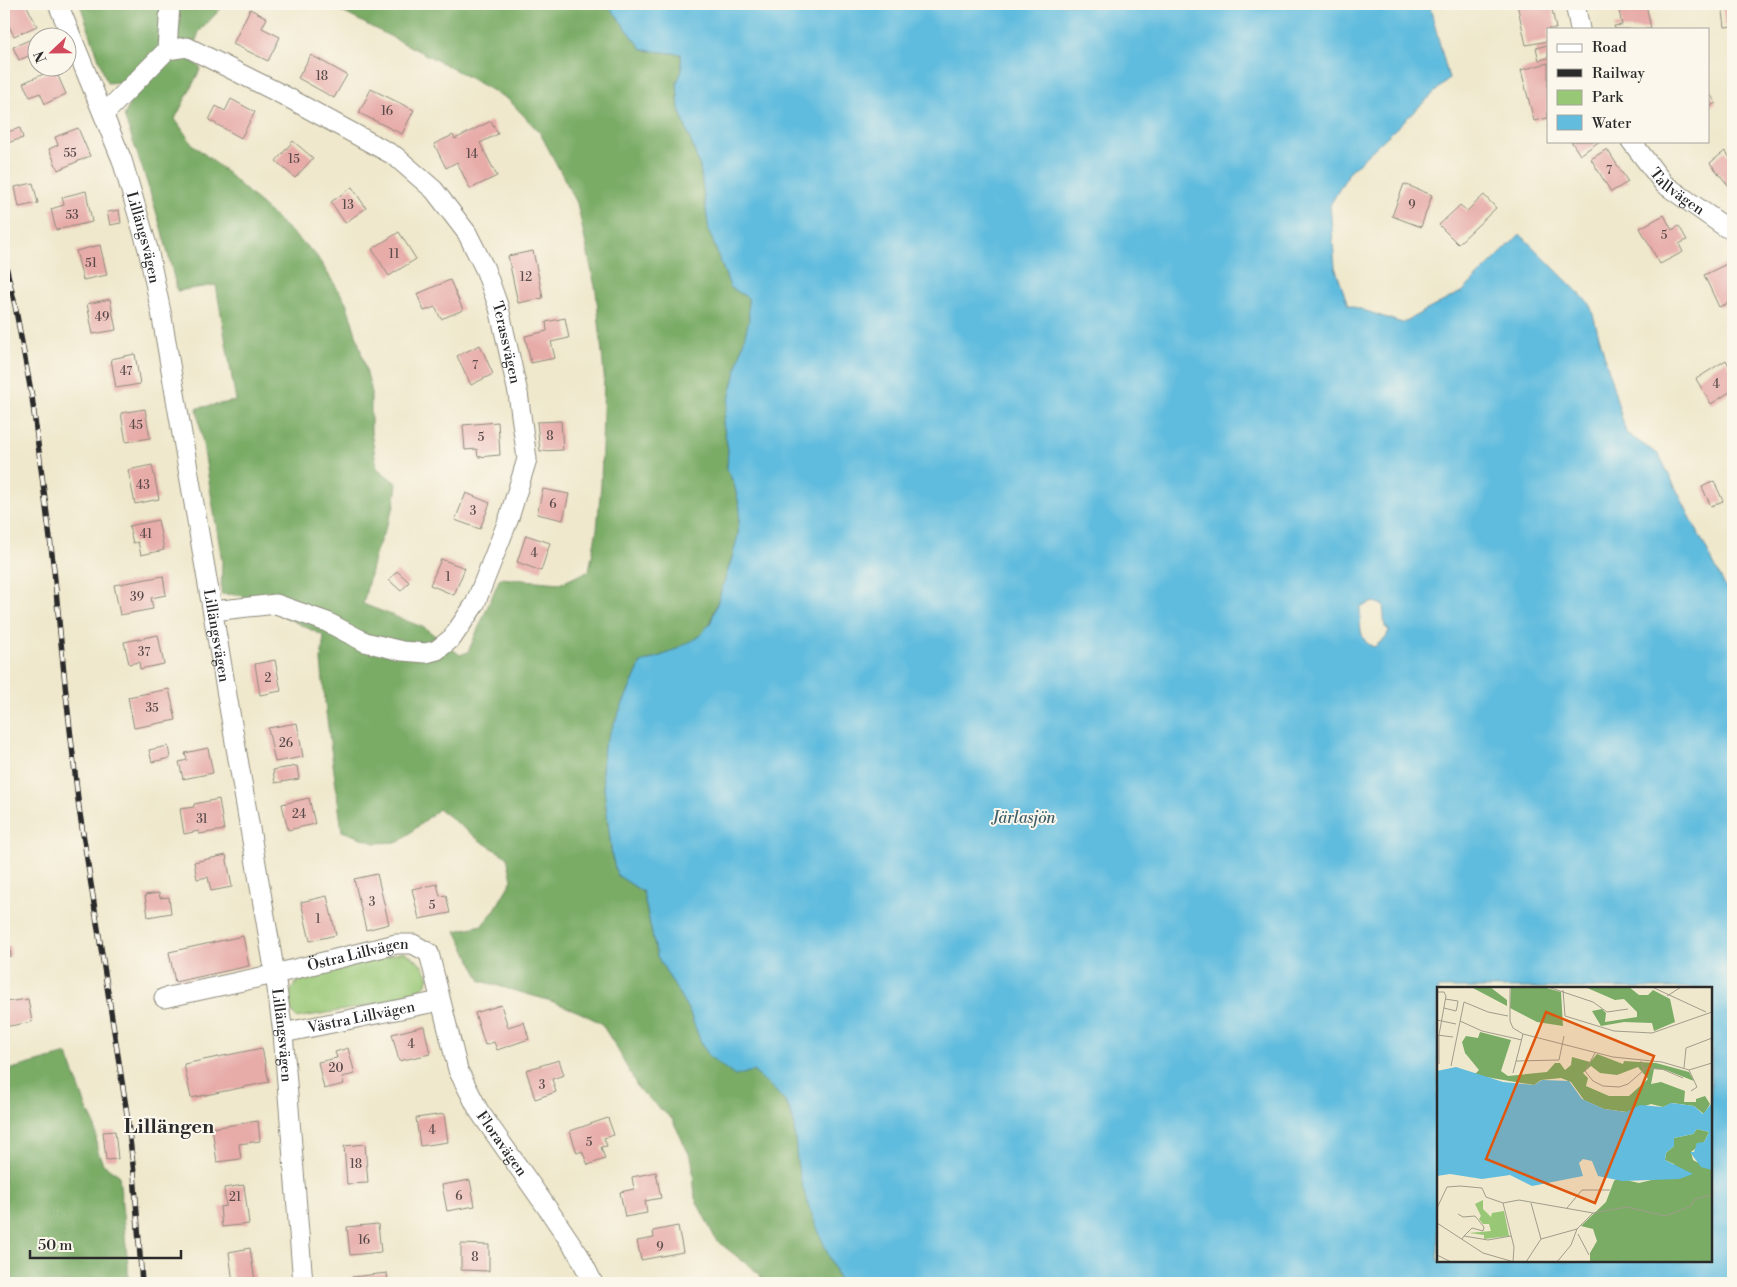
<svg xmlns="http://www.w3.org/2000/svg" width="1737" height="1287" viewBox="0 0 1737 1287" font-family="'Libre Bodoni',serif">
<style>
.green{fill:#98c775;stroke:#627950}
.forest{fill:#7aac66;stroke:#526c48}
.water{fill:#61bcde;stroke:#467484;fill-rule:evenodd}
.building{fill:#e7aba8}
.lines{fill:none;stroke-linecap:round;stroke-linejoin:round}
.minor-casing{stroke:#8d8a7c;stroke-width:21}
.minor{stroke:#fff;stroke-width:19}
.rail-casing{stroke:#2b2b2b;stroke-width:5.5}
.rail{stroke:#fbf7ec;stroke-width:4;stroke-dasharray:11;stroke-linecap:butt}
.labels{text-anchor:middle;stroke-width:4;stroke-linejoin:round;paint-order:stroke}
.number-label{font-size:12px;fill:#5a4b4a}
.street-label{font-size:15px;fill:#2b2b2b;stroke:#fbf7ec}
.water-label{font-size:16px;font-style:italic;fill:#3e5e6a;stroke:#fbf7ec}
.district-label{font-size:20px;font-weight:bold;fill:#2b2b2b;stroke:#fbf7ec}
.inset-road{fill:none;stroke:#a19c8c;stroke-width:1}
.view{fill:#df570e;fill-opacity:0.15;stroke:#df570e;stroke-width:2.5}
.inset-edge{fill:none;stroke:#2b2b2b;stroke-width:2.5}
</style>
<rect width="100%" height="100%" fill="#fbf7ec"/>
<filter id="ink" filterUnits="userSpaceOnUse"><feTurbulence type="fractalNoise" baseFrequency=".02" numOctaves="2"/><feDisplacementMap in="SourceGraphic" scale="10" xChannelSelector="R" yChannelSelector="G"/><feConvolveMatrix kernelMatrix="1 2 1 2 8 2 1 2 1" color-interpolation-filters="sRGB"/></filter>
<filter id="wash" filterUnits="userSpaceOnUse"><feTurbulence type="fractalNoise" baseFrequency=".0096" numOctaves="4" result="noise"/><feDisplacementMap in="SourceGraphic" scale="20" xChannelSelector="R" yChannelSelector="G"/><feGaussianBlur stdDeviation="1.12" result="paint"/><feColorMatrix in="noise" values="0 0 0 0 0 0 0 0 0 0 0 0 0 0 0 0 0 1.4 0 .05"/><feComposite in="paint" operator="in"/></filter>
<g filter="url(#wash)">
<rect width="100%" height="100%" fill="#efe8cc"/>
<path class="green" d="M403,952C415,958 424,964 429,978C427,981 426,985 423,987C405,1003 323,1013 296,1018L291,1010L289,994L296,983L311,976Z"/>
<path class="forest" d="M80,4H225L199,32L189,60L194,62L201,68L175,119L192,144L224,170L316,255L346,302L357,337L371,388V432L377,468L397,484L394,507L375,554L363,604L425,628L460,655L468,652L500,578L561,583L589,571L597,529L601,484L604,375L596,291L577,203L540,133L509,100L450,67L327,4H607L643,50L681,54L682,71L677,82L679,108L700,167L709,231L730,287L748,298L749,320L723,423L728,449L727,469L734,484L740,508L738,535L732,558L710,624L699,637L666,654L641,663L604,746L602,771L612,856L617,875L643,892L657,956L689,1011L702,1045C734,1061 770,1075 788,1107C797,1123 795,1151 799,1168C806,1207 826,1246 840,1283H763L758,1273L716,1240L695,1198L692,1160L672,1119L639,1090L618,1050L601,1023L579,1012L551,1001L481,981L456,931L482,925L494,911L512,880L507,857L479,840L439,809L399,842L375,843L342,831L326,712L321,660L324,636L240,595L221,594L222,561L197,408L236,401L216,285L177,291C164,231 145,174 124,116L129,106L120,82L107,83Z
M67,1054L87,1109L95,1125L97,1149L103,1164L119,1175L128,1265V1283H4V1071Z"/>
<path class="water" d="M607,4H1429L1449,79L1350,171L1330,205L1335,267L1348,305L1402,323L1463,291L1520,234L1590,304L1626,433L1659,455L1733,602V1283H840C826,1247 805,1206 798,1167C795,1148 796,1128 790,1110C784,1096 764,1081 753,1071L735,1076L710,1057L702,1045L689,1011L657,956L643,892L617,875L612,856L602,771L604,746L641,663L666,654L699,637L711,622L732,558L738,535L740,508L734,484L727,469L728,449L723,423L749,320L748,298L730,287L709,231L700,167L679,108L677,82L682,71L681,54L643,50ZM1374,602L1383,605L1385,627L1389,630L1386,638L1374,647C1357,641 1361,622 1360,607ZM1438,988H1711V1261H1438Z"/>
<g id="blocks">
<path class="building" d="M9,4H26L37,26L14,36L7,22L4,24V6Z
M1517,4H1551L1556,29H1548V41L1526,45Z
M1631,4H1646L1651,29H1615L1614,26L1622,25L1618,6Z
M1722,4H1733V26L1725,27Z
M250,9L267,18L262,28L280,37L268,61L233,44Z
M36,37L38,52L19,60L13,47Z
M1548,45V58L1539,60L1536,48Z
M311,55L347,75L334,98L298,78Z
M1548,63V118L1534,121L1521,70Z
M55,69L66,94L45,104L40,93L30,97L23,83Z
M371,89L414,110L402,134L359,113Z
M1708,91L1716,103L1708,107Z
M231,99L255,112L241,138L209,120L216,106L225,111Z
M491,121L498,134L480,143L497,176L470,189L457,162L446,168L434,144L453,135L455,139Z
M20,128L23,138L4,144V133Z
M78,128L90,156L58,170L49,149L58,145L55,137Z
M293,141L313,158L295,178L276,161Z
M1571,141H1600L1580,155Z
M1607,149L1628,182L1611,192L1591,159Z
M1725,151L1733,162L1732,190L1710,163Z
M33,183L38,203L19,207L15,187Z
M1404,184L1432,195L1421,227L1392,216Z
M352,187L366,208L345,223L331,202Z
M86,191L92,222L56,230L51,209L64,205L62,197Z
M1484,195L1496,208L1458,244L1439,225L1460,205L1467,211Z
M119,210L121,223L110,225L107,212Z
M1664,215L1672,230L1679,226L1687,240L1679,244L1683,252L1660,264L1640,228Z
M399,232L416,259L389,276L372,249Z
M100,245L107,275L83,280L76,251Z
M533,251L543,298L518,303L508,256Z
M1733,261V301L1719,307L1704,275Z
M450,280L463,310L441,319L435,307L424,311L417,294Z
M110,299L116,330L93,334L87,304Z
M565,318L569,338L551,342L555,358L531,363L525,336L547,331L546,322Z
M480,345L493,374L471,385L457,356Z
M135,354L140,384L116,388L111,359Z
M1726,360L1733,373V390L1711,404L1696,379Z
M145,409L150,438L126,442L121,413Z
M561,421L563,450L540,451L537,422Z
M498,422L500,455L478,457L477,449L465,450L463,425Z
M152,465L159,499L135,504L128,470Z
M1714,481L1723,501L1711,506L1702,487Z
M543,489L569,494L563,520L537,514Z
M466,493L490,503L480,529L455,520Z
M158,520L164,550L141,555L138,542L133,543L129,526Z
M526,535L550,543L541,571L517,562Z
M441,559L465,568L454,595L430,585Z
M397,571L409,582L401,591L389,580Z
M163,576L166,595L151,598L153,609L120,615L114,585Z
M158,635L164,664L140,669L139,662L129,664L124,642Z
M275,660L281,691L260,695L255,664Z
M169,689L176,720L134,728L128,697Z
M297,723L303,757L275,762L268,728Z
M168,746L170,758L152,762L149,750Z
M208,748L213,773L183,779L179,762L187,760L185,753Z
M297,766L299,779L275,783L273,770Z
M309,798L315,824L288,830L282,804Z
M219,799L224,830L199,834V831L184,834L180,809L194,807V804Z
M226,855L232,887L211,891L208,877L197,879L194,862Z
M377,874L389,924L366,930L354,879Z
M437,884L440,896L446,895L450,913L419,919L412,889Z
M159,893L160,898L169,897L171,913L148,917L145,895Z
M327,896L336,935L310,941L301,902Z
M243,936L249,966L175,982L169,952Z
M10,946L11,956L4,957V947Z
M4,994L6,1002L28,999L32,1022L4,1027Z
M501,1005L508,1027L524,1022L529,1039L497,1050L494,1042L485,1045L475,1013Z
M424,1026L430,1054L399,1061L392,1034Z
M262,1048L269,1082L191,1098L184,1064Z
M348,1048L355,1074L342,1077L344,1084L324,1089L318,1062L337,1058L335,1052Z
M559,1060L564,1075L552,1079L556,1092L535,1099L526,1070Z
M444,1114L448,1142L420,1146L416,1118Z
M608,1118L614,1135L604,1138L607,1146L601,1147L605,1159L588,1165L582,1151L577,1153L570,1131Z
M258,1121L260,1141L239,1144L241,1159L217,1162L212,1128Z
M115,1131L118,1159L106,1160L103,1132Z
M365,1144L368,1183L347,1184L344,1146Z
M656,1172L661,1198L645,1201L647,1213L625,1217L620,1192L634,1189L632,1177Z
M470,1180L475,1206L447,1211L442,1185Z
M244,1185L249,1224L222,1227L220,1207L226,1206L224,1188Z
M378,1224L381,1252L350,1255L347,1227Z
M678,1226L683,1252L641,1260L637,1241L654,1238L653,1231Z
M461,1244L489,1245V1271L461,1270Z
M250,1248L255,1281L233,1283L229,1252Z
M387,1273L388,1283H353L352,1277Z"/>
</g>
</g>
<g filter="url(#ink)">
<use href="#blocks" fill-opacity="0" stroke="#8d8a7c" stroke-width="1"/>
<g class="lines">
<g class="minor-casing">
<g id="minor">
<path id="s1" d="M58,4L122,160L148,249L161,312L275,974L283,1033L303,1283"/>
<path d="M1575,4L1580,29"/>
<path d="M167,50L170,4"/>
<path id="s2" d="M104,114L167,50L187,47L285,96L395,156L434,190L467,233L485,269L499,308L518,393L527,459L509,518L475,604L452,638L437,650L426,653L402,651L365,642L327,622L276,604L213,611"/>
<path id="s3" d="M1631,141L1664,184L1725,227L1733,230"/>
<path id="s4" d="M164,998L275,974L396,944H413L429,953L458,1070L479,1111L550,1212L579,1255L593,1283"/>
<path id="s5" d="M283,1033L440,1001"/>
</g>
</g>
<use href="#minor" class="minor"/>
<g class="rail-casing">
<path id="rail" d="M4,258L15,305L32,397L54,570L66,694L79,808L126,1107L134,1173L142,1283"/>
</g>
<use href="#rail" class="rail"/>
</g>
</g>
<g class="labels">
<g class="number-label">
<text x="322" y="80">18</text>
<text x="387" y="115">16</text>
<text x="70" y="157">55</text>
<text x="472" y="158">14</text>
<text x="294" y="163">15</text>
<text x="1609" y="174">7</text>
<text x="348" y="209">13</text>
<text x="1412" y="209">9</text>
<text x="72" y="219">53</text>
<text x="1664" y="239">5</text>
<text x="394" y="258">11</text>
<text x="91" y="267">51</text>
<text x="526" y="281">12</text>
<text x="102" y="321">49</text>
<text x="475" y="369">7</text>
<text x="126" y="375">47</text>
<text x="1716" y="388">4</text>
<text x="136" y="429">45</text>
<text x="550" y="440">8</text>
<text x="481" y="441">5</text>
<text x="143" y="489">43</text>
<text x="553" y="508">6</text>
<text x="473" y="515">3</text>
<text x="146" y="538">41</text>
<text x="534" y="557">4</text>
<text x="448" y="581">1</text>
<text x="137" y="601">39</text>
<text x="144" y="656">37</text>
<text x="268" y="682">2</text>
<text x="152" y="712">35</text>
<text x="286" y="747">26</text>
<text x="299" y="818">24</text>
<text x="202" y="823">31</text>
<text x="372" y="906">3</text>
<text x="432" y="909">5</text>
<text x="318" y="923">1</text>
<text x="411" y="1048">4</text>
<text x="336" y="1072">20</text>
<text x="542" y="1089">3</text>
<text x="432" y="1134">4</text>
<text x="589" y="1146">5</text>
<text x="356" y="1168">18</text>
<text x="459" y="1200">6</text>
<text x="235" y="1201">21</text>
<text x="364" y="1244">16</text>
<text x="660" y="1251">9</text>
<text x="475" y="1261">8</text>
</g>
<g class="street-label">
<text dy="5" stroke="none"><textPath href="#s3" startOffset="69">Tallvägen</textPath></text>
<text dy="5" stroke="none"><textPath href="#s1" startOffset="249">Lillängsvägen</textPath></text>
<text dy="5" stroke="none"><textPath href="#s2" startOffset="568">Terassvägen</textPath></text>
<text dy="5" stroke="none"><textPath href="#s1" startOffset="654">Lillängsvägen</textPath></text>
<text dy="5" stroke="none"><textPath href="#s4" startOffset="199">Östra Lillvägen</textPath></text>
<text dy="5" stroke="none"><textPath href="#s5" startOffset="80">Västra Lillvägen</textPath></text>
<text dy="5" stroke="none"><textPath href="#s1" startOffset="1059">Lillängsvägen</textPath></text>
<text dy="5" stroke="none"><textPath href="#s4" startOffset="480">Floravägen</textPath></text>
</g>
<g class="water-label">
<text x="1024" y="823">Järlasjön</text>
</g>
<g class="district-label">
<text x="169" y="1133">Lillängen</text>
</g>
</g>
<g transform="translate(1437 987)">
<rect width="275" height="275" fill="#efe8cc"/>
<path d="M46,213V222L54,230L55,226L67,224L72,249L47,252V248L32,246L54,244L52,237H46L42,232L44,229L38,217Z" fill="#98c775"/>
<path d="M34,0H53L70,13V19ZM74,0H106L124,5L126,39L100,35L73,21ZM148,0H192L202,8H211L216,3L233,12L238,35L217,44L215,36L187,35L164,39L155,24L165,22L169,26L168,35L200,30V25L187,12L178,13ZM43,45L74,53L64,84L71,89L110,85L118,76H123L128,83L134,78L135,70L153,75L160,67L186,77L187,74L219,76L252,85L257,94L229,83L217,82L214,97L224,95L248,104L247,115H259V112L268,109L273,117L267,127L257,119L235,116L226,120L214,117L190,125L167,122L147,113L134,95L124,91L104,93L97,98L37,88L42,83L28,66L25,55L29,49L41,51ZM154,79L163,86L180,88L201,80L211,92L192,109H172L149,99L151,91L146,86ZM260,142L272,145L267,155L254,165L256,173L275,183V275H153V266L160,254L156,242L144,239L169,215L177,194L180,191L202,196L223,191L242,192L237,177L228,173L229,166L237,159V151L256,147Z" fill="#7aac66" fill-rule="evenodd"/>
<path d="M19,80L66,95L97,98L105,93L132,94L145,112L167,122L189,125L203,118L226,120L234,116L257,119L266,127L275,116V183L264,180L253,165H257L260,156L267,155L272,145L260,142L256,147L237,151V159L229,166L228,173L256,187L242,192L185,194L161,189L155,174L146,172L142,176L146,189L95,199L73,188L45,192L13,187L0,189V84Z" fill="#61bcde"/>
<path class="inset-road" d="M73,0V34L76,41L86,47L176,70L225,75L252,83L275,76M111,0L156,15L170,25L191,22M215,0L269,25M126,3L128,29L177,44L215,46L275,25M0,5H7L9,9L2,48V77M230,9L244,0M7,21L19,24L20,20L21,14L8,12M0,33L19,37M23,34L45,44L85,53M0,48L16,50M158,66L148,84L156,94L166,99L182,100L191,97L207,83L204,74M79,74L122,73L127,49M14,79L27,15L51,25L71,29M207,81L225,82L246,91M247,81L249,61L275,51M252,83L260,100L254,104M76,86L86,47M66,216L77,260L76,275M94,216L104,252M0,221L10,200L23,199L45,201L49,210L66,216L82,213L156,226M130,221L145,203H173M21,227L26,230L38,229L47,240L46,244L35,241L27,249M0,236L46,266L77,275M141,247L152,268M25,252L27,249L51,253L74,249M0,268L14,275M89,275L104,252L140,242L156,226L190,220L229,229L254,219L258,212L275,208M120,275L134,258L140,242"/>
<path class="view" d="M109,25L217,69L158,216L49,172Z"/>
<rect width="275" height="275" class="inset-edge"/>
</g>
<rect width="1737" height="1287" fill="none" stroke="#fbf7ec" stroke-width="20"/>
<rect x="1547" y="28" width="162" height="115" fill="#fbf7ec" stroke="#a8a59f"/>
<rect x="1557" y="44" width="25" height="8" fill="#ffffff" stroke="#a8a59f"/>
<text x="1592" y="52" font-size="15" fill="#2b2b2b">Road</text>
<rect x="1557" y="69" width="25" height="8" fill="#2b2b2b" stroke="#a8a59f"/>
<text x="1592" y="78" font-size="15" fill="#2b2b2b">Railway</text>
<rect x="1557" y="90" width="25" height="15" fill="#98c775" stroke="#a8a59f"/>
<text x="1592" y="102" font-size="15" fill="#2b2b2b">Park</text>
<rect x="1557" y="115" width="25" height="15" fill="#61bcde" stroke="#a8a59f"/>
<text x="1592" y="128" font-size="15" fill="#2b2b2b">Water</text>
<g transform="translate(52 52) rotate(248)"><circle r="24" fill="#fbf7ec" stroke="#a8a59f"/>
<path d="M0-4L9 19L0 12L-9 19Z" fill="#d1495b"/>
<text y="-8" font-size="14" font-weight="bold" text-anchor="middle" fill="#2b2b2b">N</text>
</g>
<path d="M30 1250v8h151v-8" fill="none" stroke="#2b2b2b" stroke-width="2.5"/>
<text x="38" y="1250" font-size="15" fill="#2b2b2b" stroke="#fbf7ec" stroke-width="4" paint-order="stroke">50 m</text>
</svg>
